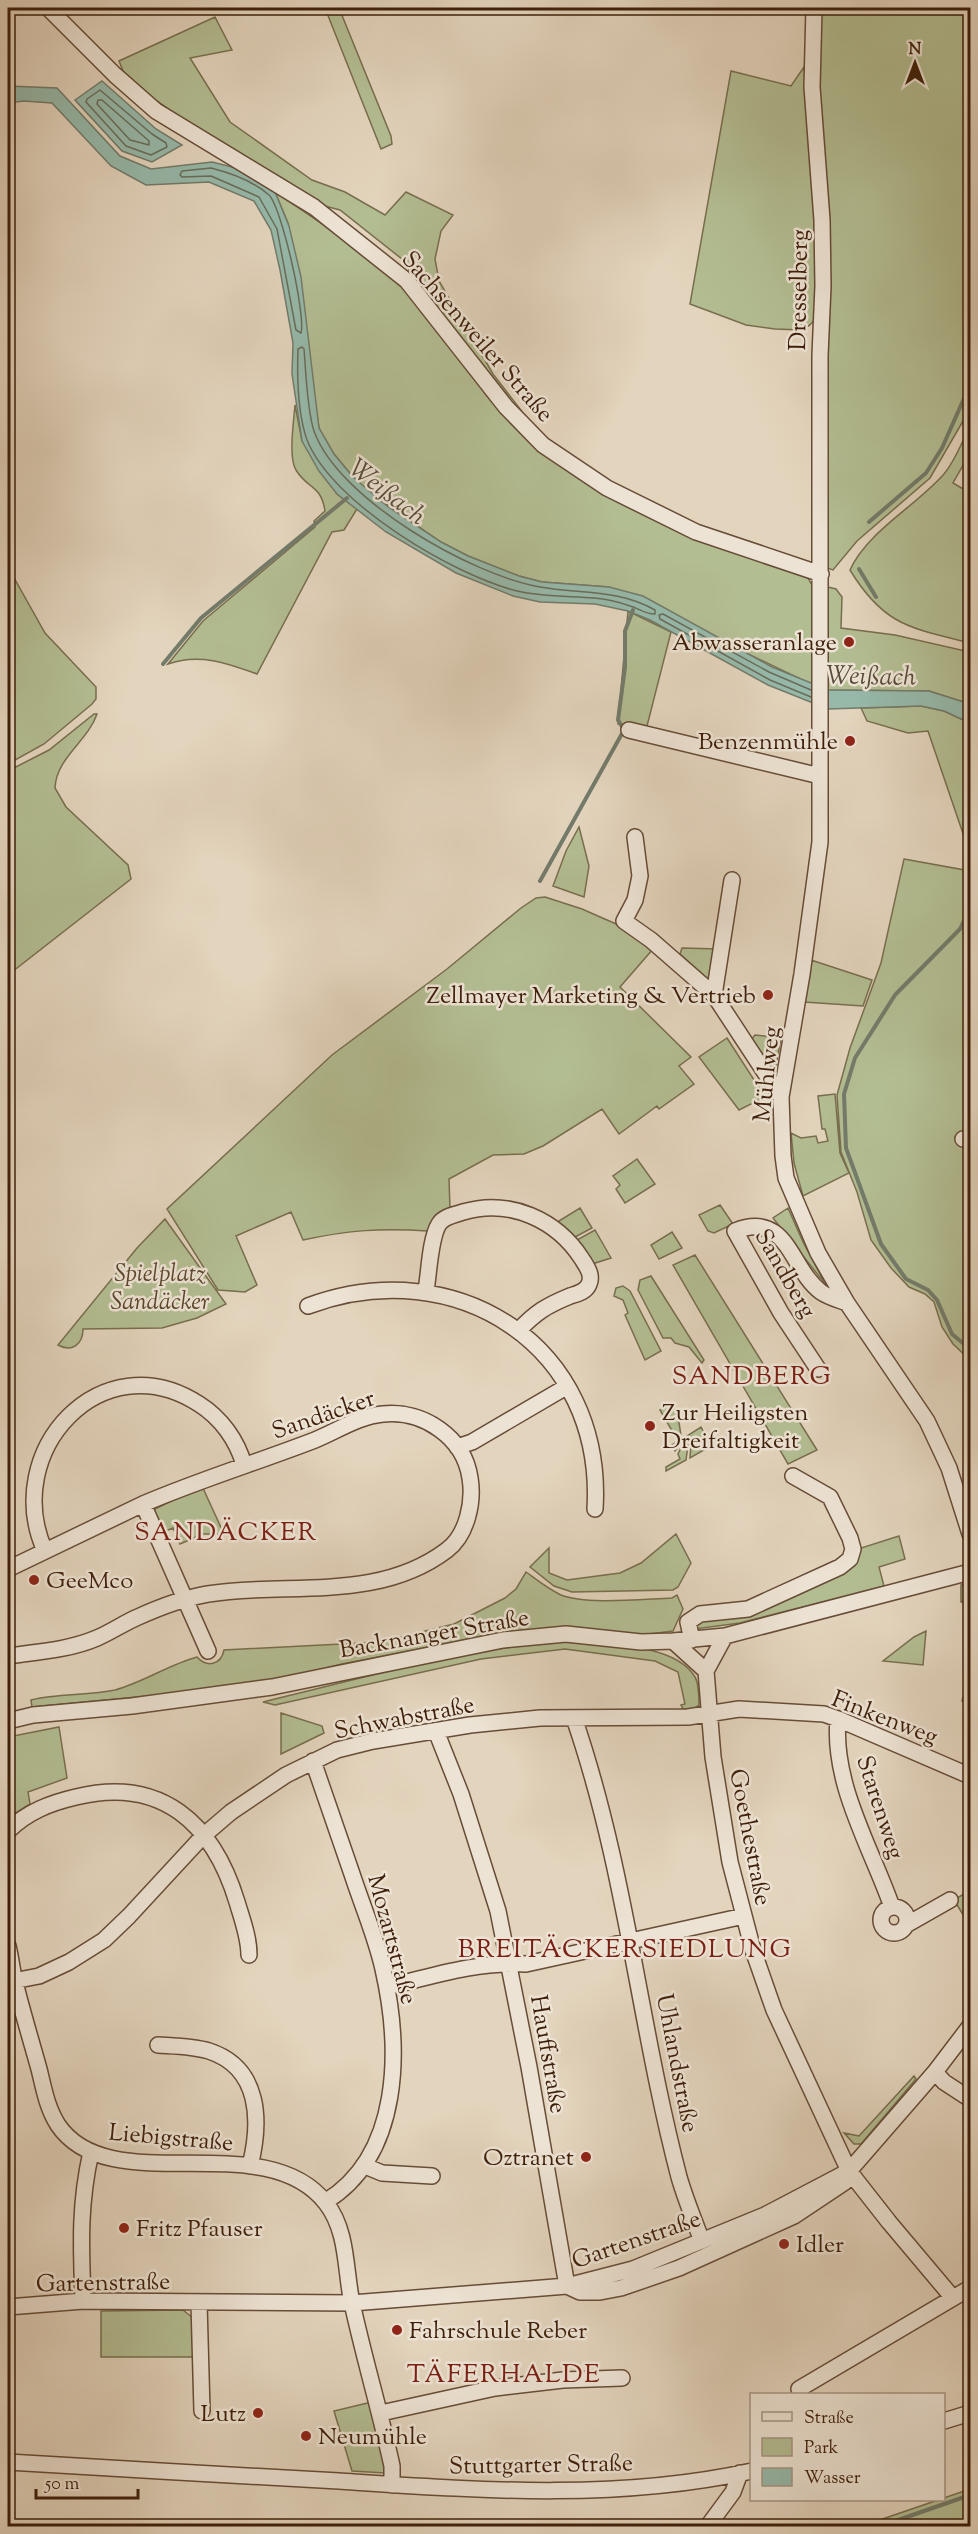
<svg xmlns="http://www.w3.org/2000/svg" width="978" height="2534" viewBox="0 0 978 2534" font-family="'Sorts Mill Goudy',serif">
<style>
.green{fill:#b3bd92;stroke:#786e4e;stroke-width:1.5}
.water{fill:#96b9aa;stroke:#737b6a;stroke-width:1.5}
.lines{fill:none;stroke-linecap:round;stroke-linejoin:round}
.shore{stroke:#6a6c5a;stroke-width:1.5}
.stream{stroke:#737b6a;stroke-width:4}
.minor-casing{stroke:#674c37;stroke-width:18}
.minor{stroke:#ede3d4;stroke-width:15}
.poi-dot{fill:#8f2418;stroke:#ede3d4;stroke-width:2}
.labels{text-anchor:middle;stroke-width:5;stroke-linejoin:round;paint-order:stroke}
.street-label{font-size:24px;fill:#3e1f0a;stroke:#ede3d4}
.poi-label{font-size:24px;fill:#3e1f0a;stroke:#ede3d4;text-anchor:start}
.park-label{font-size:24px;font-style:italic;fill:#5b462c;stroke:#ede3d4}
.water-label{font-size:26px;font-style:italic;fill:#584d3a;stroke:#ede3d4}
.neighbourhood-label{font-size:26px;letter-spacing:1.5px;fill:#7a1f14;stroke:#ede3d4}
</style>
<rect width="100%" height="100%" fill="#e3d4bd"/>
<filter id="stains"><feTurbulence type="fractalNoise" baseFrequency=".00333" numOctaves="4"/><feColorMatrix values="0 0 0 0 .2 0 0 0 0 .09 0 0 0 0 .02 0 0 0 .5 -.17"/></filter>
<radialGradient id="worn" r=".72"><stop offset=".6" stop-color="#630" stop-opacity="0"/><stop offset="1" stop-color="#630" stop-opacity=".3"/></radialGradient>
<path class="green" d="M325,8H339L391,136L392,144L381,149Z
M818,8H970V409L930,478L857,541L833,570L827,568L817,88Z
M215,17L232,50L190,58L230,122L312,180L345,192L385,215L406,192L453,215L441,231L435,259L439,281L493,374L534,427L476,365L411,279L407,263L340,210L317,204L207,136L153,98L123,71L119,61Z
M804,67L816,219L817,317L810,325L802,330L775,329L746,325L690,304L731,71L791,86Z
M275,192C328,227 383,264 425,311C448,337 466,368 487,396C504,417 524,437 545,455L808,578L813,587V685L609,587L542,582L519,576L468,556L441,542L370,493L353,477L334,454L319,428L288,223Z
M295,405L302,441L337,494L357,509L344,530L332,532L257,674C227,663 199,653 168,664L203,621L315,527L314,521L325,511C321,484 307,489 296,470C288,457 294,420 295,405Z
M970,425V453L953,483L970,493V643C911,628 884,626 850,570C867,532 916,506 944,474C955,461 963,441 970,425Z
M8,567L45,633L96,687V699L92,704L44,744L8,764Z
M828,587L836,589L842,597L841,628L895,635L970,652V704L929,691L828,690Z
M628,611L671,632L647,726L618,724Z
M921,706L944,711L970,723V854L928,731L908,733L867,721L861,708Z
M94,714H97C88,741 56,758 55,788L66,807L128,865L131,879L8,975V771L49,750Z
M579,827L589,866L584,897L553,886L566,851Z
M904,859L970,871V1080L964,1156L970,1194V1360L953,1344L942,1327L934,1302L925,1294L909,1287L891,1268L871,1240L857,1192L841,1152L837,1095L850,1048L881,963Z
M545,897L582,909L623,927L653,949L620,987L691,1057L679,1066L694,1084L659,1109L657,1106L619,1134L602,1109L543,1146L524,1154L493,1155L449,1179L450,1209L428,1231C381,1228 349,1230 303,1240L291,1212L236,1236L257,1285L245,1292L218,1290L167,1209L332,1055L447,969L521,908L536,898Z
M682,948L719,949L709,980L680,954Z
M811,960L872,980L863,1006L804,1002Z
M755,1035L781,1038L775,1071L773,1072L751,1040Z
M727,1038L765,1097L739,1110L699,1057Z
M835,1094L840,1153L849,1173L803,1196L794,1163L791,1133L801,1138L816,1136L818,1143L828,1141L825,1129H822L818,1096Z
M637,1159L655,1184L625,1203L616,1189L620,1185L613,1176Z
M720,1205L733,1224L714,1233L708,1231L699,1215Z
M580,1208L592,1228L575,1237L559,1223V1221Z
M788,1208L803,1242L826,1285L773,1218Z
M165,1219L226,1304L197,1318L162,1328L83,1329C83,1344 72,1353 58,1345L137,1248Z
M595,1230L611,1258L592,1264L577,1240Z
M672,1232L682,1248L659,1259L651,1245Z
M695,1255L817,1450L788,1464L673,1265Z
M651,1276L704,1360L702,1363L689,1347L675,1343L671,1338H663L638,1290L640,1280Z
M623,1286L630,1291L661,1351L645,1360L625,1315L628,1313L623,1300L614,1296L616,1288Z
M672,1403C679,1415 681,1430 681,1444L675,1451L672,1445L678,1441L660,1410Z
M701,1427L711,1446L690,1458L691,1444L687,1436Z
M685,1439L688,1445L686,1460L666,1471V1467L680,1459L678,1454Z
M202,1486L224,1534H203L180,1544L173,1528L163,1532L154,1513L155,1509Z
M676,1534L691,1563L678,1587L673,1590L572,1592L554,1586L530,1567L549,1548V1573L567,1580L620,1573L641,1563Z
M899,1536L905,1559L879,1567L884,1586L740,1623L695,1629L696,1620L750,1613L852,1567L861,1548Z
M526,1572C537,1580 548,1589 561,1595C586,1605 643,1599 672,1598L677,1595L683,1609L673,1631L642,1635L503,1633L342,1664L252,1686L32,1707L31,1700C58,1693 88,1696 115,1690C144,1682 168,1665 197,1657C207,1668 221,1665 224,1650L381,1642L454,1624L505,1598L516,1589Z
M970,1584V1603L961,1602V1585Z
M926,1631L923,1665L883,1661L914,1637Z
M565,1641C602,1645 674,1642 695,1677C699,1684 699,1697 699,1705L693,1709H683L681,1705L685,1704L678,1672L655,1661L565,1649L481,1659L275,1705L263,1702C363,1678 462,1649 565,1641Z
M970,1673V1719L966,1716L970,1703L962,1701Z
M281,1713L322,1726L324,1733L281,1754Z
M59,1727L67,1778L28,1792L30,1804L11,1816L8,1814V1737Z
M970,1890V1926L954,1900Z
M914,2076L916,2079L861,2144H854L844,2133L859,2136Z
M183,2310L193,2318V2357H101V2311Z
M372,2402L387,2462L385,2473L352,2471L334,2411Z
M970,2489V2526H862Z"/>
<path class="water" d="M102,81L156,129L182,145L152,162L122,151L75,100Z
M8,86L57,88L120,156L151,169L212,162L236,168L275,192L289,226L301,277L319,428L334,454L353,477L387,506L441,542L468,556L519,576L542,582L609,587L643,596L772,667L828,690L929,691L970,704V723L944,711L921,706L828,709L768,685L650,620L628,611L595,604L540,602L513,596L456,573L386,532L337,494L319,471L302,441L292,374L293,343L280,270L271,230L254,201L209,182L146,185L111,166L52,103L24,101L8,103Z
M970,1080V1194C965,1157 959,1117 970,1080Z"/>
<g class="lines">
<path class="shore" d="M100,90L152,134L166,143L167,147L151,155L126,146L86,102L87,99Z
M98,100H102L149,141V145L130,140L97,104Z
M211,168C231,173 253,181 269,195C282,208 306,316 301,333L296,330L277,229L259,197L211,176L182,177L180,175L182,171Z
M302,347L304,349C306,372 307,410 314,431C338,499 471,575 540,587C580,594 618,589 655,610V614C647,615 638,608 630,606C619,602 606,599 594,598C568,596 543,597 517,591C453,575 332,503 307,440C298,414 297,376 298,349Z
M811,690L769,672L663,614L659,615L660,619L770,680L811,697"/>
<path class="stream" d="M869,522L926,473L942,448L966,394
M859,569L876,597
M163,664L201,618L347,498
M540,881L624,730L618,720L625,667V631L633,610
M970,908L960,929L895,995L855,1058L844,1094L846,1148L881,1244L906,1279L928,1290L937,1300L952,1334L970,1349
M881,2526L970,2495"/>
<g class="minor-casing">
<path id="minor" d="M48,8L115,75L156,111L314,207L407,281L506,407L543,445L607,488L696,532L821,574
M814,8L812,87L822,220L823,286L820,355V842L802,974L781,1097L783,1156L786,1178L818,1253L847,1303L927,1421L949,1468L970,1534
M629,730L820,776
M635,837L640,876L635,900L624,921L651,940L714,995L781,1097
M714,995L732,880
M963,1139H970
M426,1291C429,1273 430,1238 439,1224C444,1216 455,1215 463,1212C510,1198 557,1220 582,1259C587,1267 593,1275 589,1284C586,1292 577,1294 570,1296C546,1306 536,1312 518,1331
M308,1306C456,1251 605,1346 595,1509
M818,1369L781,1313L735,1231C788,1210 790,1269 821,1292C828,1297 839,1300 847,1303
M457,1447L472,1442L566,1387
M45,1551C0,1451 102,1341 199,1404C221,1418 237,1440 244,1465
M8,1569L143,1504L208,1651
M725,1636L706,1671L713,1757L730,1862L753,1950L774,2010L849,2171L889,2222L953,2298
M692,1640L688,1622L700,1614L748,1609L840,1567L850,1559L853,1549L850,1538L830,1497L793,1476
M673,1641L706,1671
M8,1656C37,1652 69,1650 97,1638C111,1632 124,1623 138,1617C160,1607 184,1598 208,1594C288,1581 377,1603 447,1550C467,1535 474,1502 470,1478C464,1437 423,1410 383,1414C359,1416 337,1431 315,1440C258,1462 199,1480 143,1504
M574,1718C626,1869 639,2024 679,2177C685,2198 694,2220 702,2241
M838,1719C832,1784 871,1847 892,1907
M8,1721L33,1715L132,1706L272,1687L503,1640L566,1634L641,1642L673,1641L725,1636L970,1572
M436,1731L461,1794L498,1911L529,2067L567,2286L580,2292H600L621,2288L679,2268L794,2216L845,2182
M313,1761C326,1798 339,1836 352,1874C362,1905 376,1937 383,1969C401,2048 402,2155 325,2202
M8,1831C27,1812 50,1803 76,1797C161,1776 213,1823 237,1902C242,1919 249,1937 249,1955
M881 1920a13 13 0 1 1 26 0a13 13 0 1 1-26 0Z
M906,1925L950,1900
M8,1946C11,1958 12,1970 15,1982C22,2011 31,2040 39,2069C44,2089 47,2108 58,2125C110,2202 264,2124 326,2203C348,2231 345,2270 352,2303C364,2358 380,2411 392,2466V2485
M8,1982L39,1976L69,1962L104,1940L129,1916L203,1836L231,1812L286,1775L337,1750L373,1741L470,1725L540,1718L688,1717L739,1709L824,1714L838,1719L970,1776
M387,1987C432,1976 479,1961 526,1964L744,1916
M158,2045C175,2046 193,2046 209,2051C261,2068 261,2122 250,2166
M935,2072L944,2082L970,2099
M365,2166L382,2173L432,2176
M83,2301C81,2246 79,2205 91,2152
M199,2303L202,2411
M8,2307L83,2301L352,2303L567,2286L633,2269L765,2215L849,2171L935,2072L970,2026
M799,2389L970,2288
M381,2413L495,2388L563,2380L622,2378
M944,2421L970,2413
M8,2462C118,2469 229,2475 339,2481C476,2490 616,2501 752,2471
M708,2526L733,2492L740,2473"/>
</g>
<use href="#minor" class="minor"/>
</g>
<g class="poi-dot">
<circle cx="849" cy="642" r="6"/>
<circle cx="850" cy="741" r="6"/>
<circle cx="768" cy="995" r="6"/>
<circle cx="650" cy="1426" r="6"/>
<circle cx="34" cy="1580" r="6"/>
<circle cx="586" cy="2157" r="6"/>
<circle cx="124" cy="2228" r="6"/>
<circle cx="784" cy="2244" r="6"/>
<circle cx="397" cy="2330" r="6"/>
<circle cx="258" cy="2413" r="6"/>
<circle cx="306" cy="2436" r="6"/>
</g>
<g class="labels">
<g class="street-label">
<text transform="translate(798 290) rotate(-89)" y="8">Dresselberg</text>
<text transform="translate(478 336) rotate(49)" y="8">Sachsenweiler Straße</text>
<text transform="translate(766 1074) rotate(-84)" y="8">Mühlweg</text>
<text transform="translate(786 1273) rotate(60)" y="8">Sandberg</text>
<text transform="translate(323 1414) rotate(-19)" y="8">Sandäcker</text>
<text transform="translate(434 1633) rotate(-10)" y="8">Backnanger Straße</text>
<text transform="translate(404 1717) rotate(-11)" y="8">Schwabstraße</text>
<text transform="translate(885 1717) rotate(21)" y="8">Finkenweg</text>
<text transform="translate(881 1807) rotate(72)" y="8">Starenweg</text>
<text transform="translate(751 1837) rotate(79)" y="8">Goethestraße</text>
<text transform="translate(393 1939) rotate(75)" y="8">Mozartstraße</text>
<text transform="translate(549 2054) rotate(80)" y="8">Hauffstraße</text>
<text transform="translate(678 2063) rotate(79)" y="8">Uhlandstraße</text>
<text transform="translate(171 2137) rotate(5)" y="8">Liebigstraße</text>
<text transform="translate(636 2239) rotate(-19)" y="8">Gartenstraße</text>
<text transform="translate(103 2282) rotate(-1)" y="8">Gartenstraße</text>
<text transform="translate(541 2464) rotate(-1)" y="8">Stuttgarter Straße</text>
</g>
<g class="poi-label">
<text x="837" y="650" text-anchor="end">Abwasseranlage</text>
<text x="838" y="749" text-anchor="end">Benzenmühle</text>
<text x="756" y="1003" text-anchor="end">Zellmayer Marketing &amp; Vertrieb</text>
<text x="662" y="1420">Zur Heiligsten<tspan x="662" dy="28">Dreifaltigkeit</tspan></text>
<text x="46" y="1588">GeeMco</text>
<text x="574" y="2165" text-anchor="end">Oztranet</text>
<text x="136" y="2236">Fritz Pfauser</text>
<text x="796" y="2252">Idler</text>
<text x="409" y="2338">Fahrschule Reber</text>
<text x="246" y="2421" text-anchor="end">Lutz</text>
<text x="318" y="2444">Neumühle</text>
</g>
<g class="park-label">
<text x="160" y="1281">Spielplatz<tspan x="160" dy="28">Sandäcker</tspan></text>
</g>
<g class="water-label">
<text transform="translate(388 491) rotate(38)" y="9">Weißach</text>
<text transform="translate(871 675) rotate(1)" y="9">Weißach</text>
</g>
<g class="neighbourhood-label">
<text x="752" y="1384">SANDBERG</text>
<text x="226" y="1540">SANDÄCKER</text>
<text x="625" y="1957">BREITÄCKERSIEDLUNG</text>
<text x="504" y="2382">TÄFERHALDE</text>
</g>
</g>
<rect width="978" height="2534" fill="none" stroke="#e3d4bd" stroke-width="30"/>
<rect x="9" y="9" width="960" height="2516" fill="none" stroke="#3e1f0a" stroke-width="3"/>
<rect x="15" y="15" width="948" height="2504" fill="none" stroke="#3e1f0a" stroke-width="1.5"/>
<rect x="750" y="2393" width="195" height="108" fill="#ede3d4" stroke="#a79583" stroke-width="1.5"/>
<rect x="762" y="2412" width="30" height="9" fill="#ede3d4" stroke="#a79583" stroke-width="1.5"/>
<text x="804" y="2423" font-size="18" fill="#3e1f0a">Straße</text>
<rect x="762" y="2438" width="30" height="18" fill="#b3bd92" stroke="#a79583" stroke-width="1.5"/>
<text x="804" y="2453" font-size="18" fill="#3e1f0a">Park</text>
<rect x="762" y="2468" width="30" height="18" fill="#96b9aa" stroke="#a79583" stroke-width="1.5"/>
<text x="804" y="2483" font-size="18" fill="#3e1f0a">Wasser</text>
<g transform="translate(915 63)" stroke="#ede3d4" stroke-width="4.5" paint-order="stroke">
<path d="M0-4.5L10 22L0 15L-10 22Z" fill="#3e1f0a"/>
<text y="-9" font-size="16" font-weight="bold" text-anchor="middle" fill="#3e1f0a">N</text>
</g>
<path d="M36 2489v9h102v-9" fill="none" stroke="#3e1f0a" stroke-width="3"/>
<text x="45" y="2489" font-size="18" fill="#3e1f0a" stroke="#ede3d4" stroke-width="4.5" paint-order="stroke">50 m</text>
<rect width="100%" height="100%" filter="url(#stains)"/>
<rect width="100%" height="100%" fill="url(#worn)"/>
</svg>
